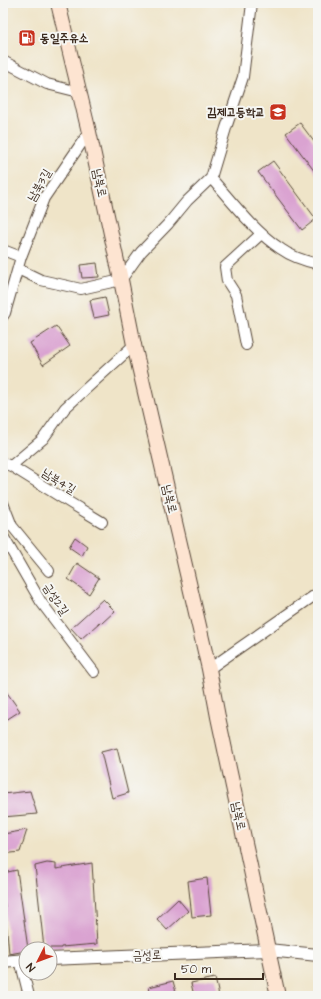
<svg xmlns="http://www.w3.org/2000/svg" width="321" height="999" viewBox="0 0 321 999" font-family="'Architects Daughter','Poor Story',sans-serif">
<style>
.building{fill:#daa3d1}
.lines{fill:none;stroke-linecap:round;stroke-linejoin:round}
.minor-casing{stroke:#564638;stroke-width:12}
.tertiary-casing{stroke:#564638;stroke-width:14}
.secondary-casing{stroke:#564638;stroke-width:16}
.minor{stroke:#fff;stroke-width:10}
.tertiary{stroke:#fff;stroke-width:12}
.secondary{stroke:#fde4d1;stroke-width:14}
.labels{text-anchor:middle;stroke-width:4;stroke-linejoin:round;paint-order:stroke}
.poi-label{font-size:12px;font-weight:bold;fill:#3b2a1e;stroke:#f6f6f2;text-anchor:start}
.street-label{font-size:12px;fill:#3b2a1e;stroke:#f6f6f2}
</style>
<rect width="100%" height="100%" fill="#f6f6f2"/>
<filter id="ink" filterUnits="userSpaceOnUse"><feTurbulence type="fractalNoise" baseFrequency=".025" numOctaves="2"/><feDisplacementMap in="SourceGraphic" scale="8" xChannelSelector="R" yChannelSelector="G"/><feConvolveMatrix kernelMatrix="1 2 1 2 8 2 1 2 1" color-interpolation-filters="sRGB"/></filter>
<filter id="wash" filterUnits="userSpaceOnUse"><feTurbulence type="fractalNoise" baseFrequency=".012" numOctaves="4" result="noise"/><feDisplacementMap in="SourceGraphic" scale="16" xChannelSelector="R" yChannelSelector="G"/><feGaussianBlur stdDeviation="0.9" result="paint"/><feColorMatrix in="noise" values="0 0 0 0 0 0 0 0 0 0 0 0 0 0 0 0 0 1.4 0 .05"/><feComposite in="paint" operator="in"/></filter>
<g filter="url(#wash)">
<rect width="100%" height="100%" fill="#efe4c8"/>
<g id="blocks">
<path class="building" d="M300,123L318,147V176L286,133Z
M273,161L316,219L302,230L258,172Z
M97,263L99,277L82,278L80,265Z
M105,297L109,315L94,318L90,300Z
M56,326L70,346L43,365L30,343Z
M75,537L87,546L82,556L69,547Z
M77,563L99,578L89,594L68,579Z
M103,599L115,611L102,623L100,622L81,639L71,628Z
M3,687L20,711L3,722Z
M117,748L128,793L112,798L101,752Z
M30,791L37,814L3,817V794Z
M27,830L20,852L3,854V834Z
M47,863L56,864V869L92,863L97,944L61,947V948H44L35,866Z
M17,870L28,949H26V951L9,954L3,884V873Z
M207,878L211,915L192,917L188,881Z
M178,899L188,911L167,930L157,919Z
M215,978L219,996H194L191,983Z
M173,981L177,996H151L149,987Z"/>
</g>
</g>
<g filter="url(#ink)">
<use href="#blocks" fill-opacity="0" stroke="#564638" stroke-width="1"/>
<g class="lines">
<g class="minor-casing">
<path id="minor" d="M3,61L47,84L79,92
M211,178C232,202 255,232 281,249C292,257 305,261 318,264
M3,250L21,257
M18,269L41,280L81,289L121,280L141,252L168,224L187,201L211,178L226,128L243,77L252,3
M3,316L5,313L21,257L44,198L89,132
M246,345L236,295L227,281L225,267L261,234
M3,463L11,466L72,504L102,522
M11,466L43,439L65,408L134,345
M3,503L12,526L49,571
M3,536L41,602L94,672
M209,669L318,593
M20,960L29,996"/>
</g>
<g class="tertiary-casing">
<path id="tertiary" d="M50,959L268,950L318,955
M3,962L26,960"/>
</g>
<g class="secondary-casing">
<path id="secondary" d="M58,3L89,132L121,280L134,345L209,669L218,717L278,996"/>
</g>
<use href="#minor" class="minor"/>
<use href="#tertiary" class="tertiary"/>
<use href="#secondary" class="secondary"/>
</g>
</g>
<defs>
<g id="fuel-square" transform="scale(0.9)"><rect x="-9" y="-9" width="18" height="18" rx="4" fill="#c8321e" stroke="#f6f6f2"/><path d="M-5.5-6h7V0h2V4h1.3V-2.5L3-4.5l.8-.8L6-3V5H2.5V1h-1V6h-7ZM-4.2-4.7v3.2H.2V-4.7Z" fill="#fff"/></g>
<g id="school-square" transform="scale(0.9)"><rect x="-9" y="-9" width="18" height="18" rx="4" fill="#c8321e" stroke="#f6f6f2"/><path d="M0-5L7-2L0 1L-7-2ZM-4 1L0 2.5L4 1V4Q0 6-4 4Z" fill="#fff"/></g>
</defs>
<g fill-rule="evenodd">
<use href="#fuel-square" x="27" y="38"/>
<use href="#school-square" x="278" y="112"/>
</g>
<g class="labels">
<g class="poi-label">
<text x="40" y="42">동일주유소</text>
<text x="265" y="116" text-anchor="end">김제고등학교</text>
</g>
<g class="street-label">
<text transform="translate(100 183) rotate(78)" y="4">남북로</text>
<text transform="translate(39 185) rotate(-60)" y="4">남북3길</text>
<text transform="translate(59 481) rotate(32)" y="4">남북4길</text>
<text transform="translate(170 499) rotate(77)" y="4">남북로</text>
<text transform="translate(56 599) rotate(56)" y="4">금성2길</text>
<text transform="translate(239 816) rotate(78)" y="4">남북로</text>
<text transform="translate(147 955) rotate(-2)" y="4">금성로</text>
</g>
</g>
<rect width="321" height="999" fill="none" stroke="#f6f6f2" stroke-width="16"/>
<g transform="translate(38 961) rotate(228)"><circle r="19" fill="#f6f6f2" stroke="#aba49d"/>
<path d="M0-3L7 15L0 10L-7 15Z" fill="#c8321e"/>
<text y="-6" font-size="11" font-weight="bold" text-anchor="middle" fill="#3b2a1e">N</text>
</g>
<path d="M175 973v6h88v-6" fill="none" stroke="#3b2a1e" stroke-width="2"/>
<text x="181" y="973" font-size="12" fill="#3b2a1e" stroke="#f6f6f2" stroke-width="3" paint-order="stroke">50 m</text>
</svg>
